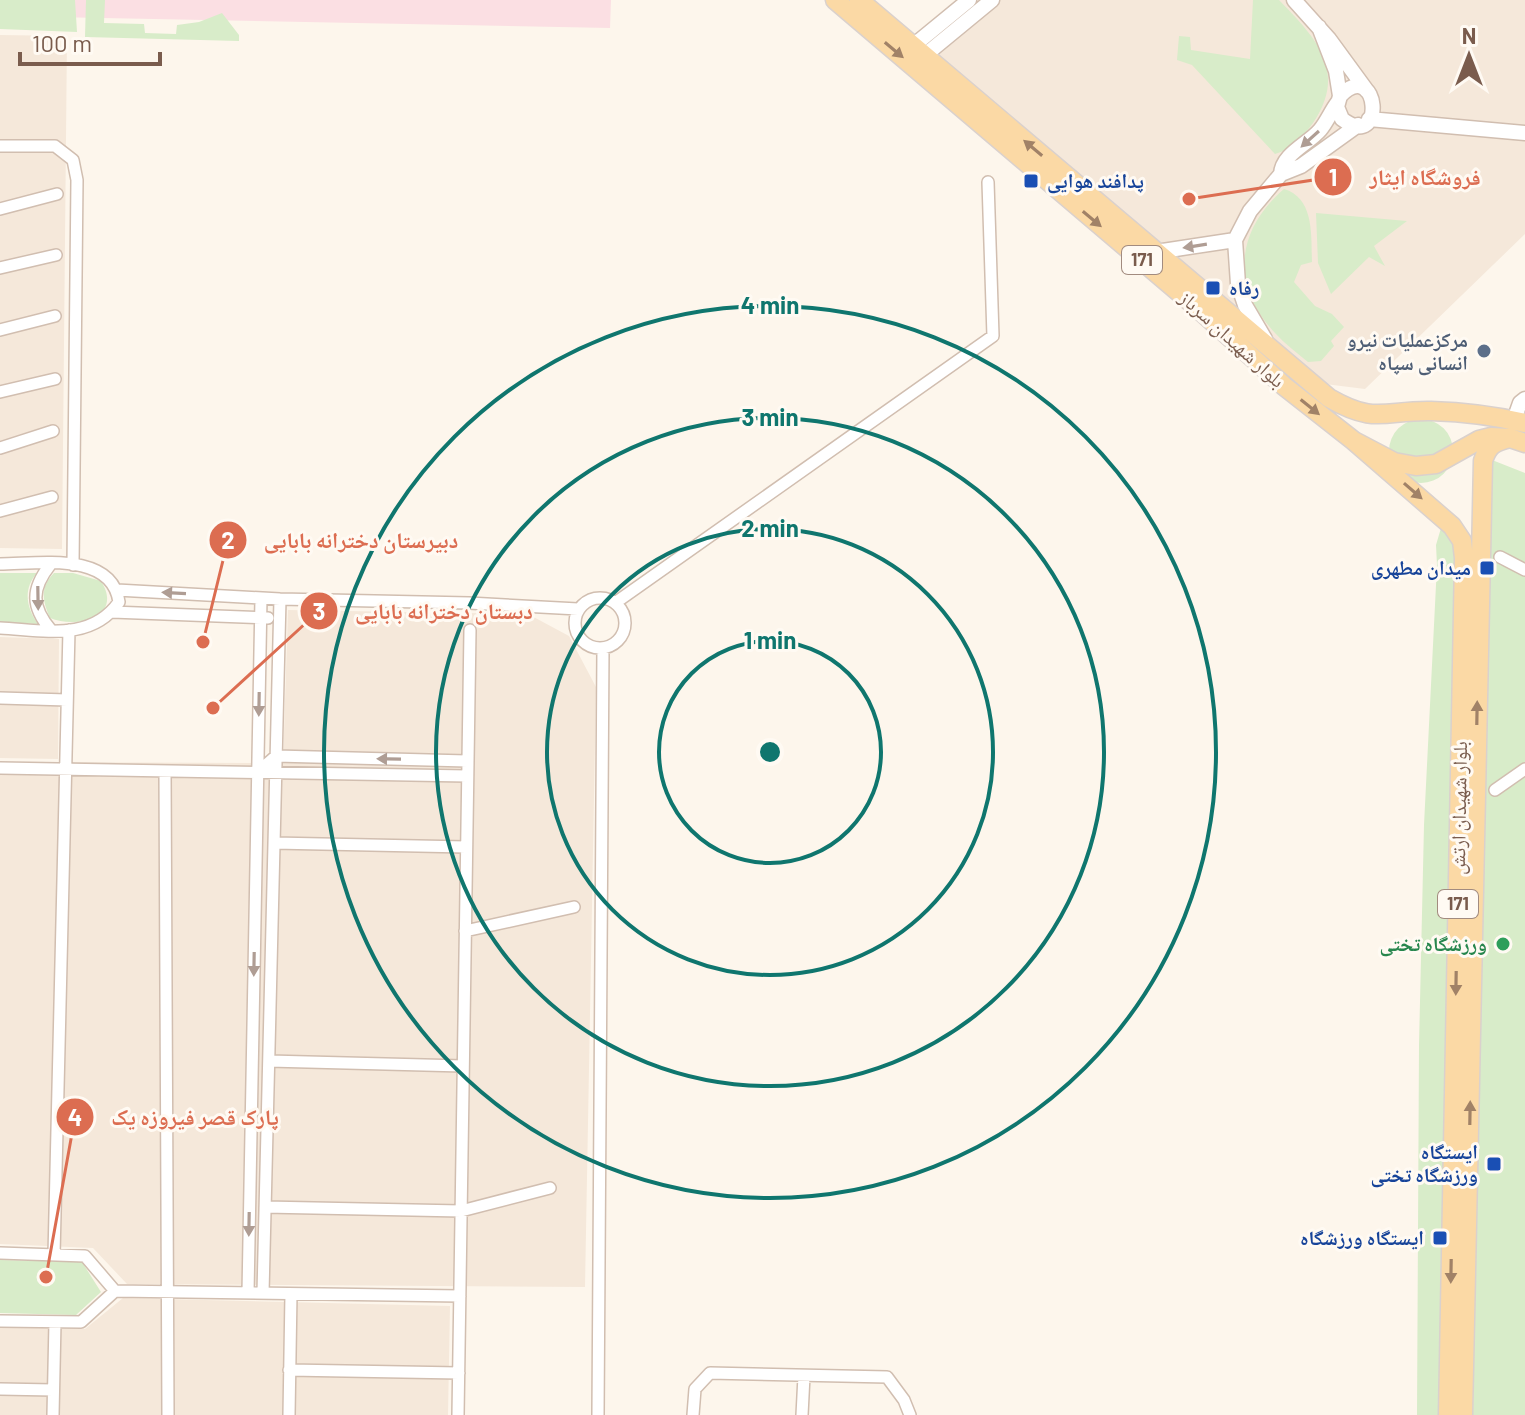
<svg xmlns="http://www.w3.org/2000/svg" width="1525" height="1415" viewBox="0 0 1525 1415" font-family="Barlow,'Noto Naskh Arabic',sans-serif">
<style>
.residential{fill:#f5e8da}
.medical{fill:#fbdfe3}
.green{fill:#d8ecc9}
.lines{fill:none;stroke-linecap:round;stroke-linejoin:round}
.minor-casing{stroke:#d1beb0;stroke-width:14}
.tertiary-casing{stroke:#d1beb0;stroke-width:17}
.primary-casing{stroke:#dad1cd;stroke-width:21}
.minor{stroke:#fff;stroke-width:11}
.tertiary{stroke:#fff;stroke-width:14}
.primary{stroke:#fbd9a5;stroke-width:18}
.oneway{fill:#a18267}
.oneway2{fill:#af9d94}
.ring{fill:none;stroke:#0f766e;stroke-width:4}
.transit-dot{fill:#1a4fb4;stroke:#fffaf3;stroke-width:3}
.service-dot{fill:#5c6f8a;stroke:#fffaf3;stroke-width:3}
.leisure-dot{fill:#2e9e5b;stroke:#fffaf3;stroke-width:3}
.labels{text-anchor:middle;stroke-width:6;stroke-linejoin:round;paint-order:stroke}
.shield{fill:#fffaf3;stroke:#a28b7f;stroke-width:2}
.shield-label{font-size:18px;font-weight:bold;fill:#7a5c4d}
.transit-label{font-size:20px;font-weight:bold;fill:#164399;stroke:#fffaf3;text-anchor:end}
.street-label{font-size:20px;fill:#7a5c4d;stroke:#fffaf3}
.service-label{font-size:20px;font-weight:bold;fill:#4e5e75;stroke:#fffaf3;text-anchor:end}
.leisure-label{font-size:20px;font-weight:bold;fill:#27864d;stroke:#fffaf3;text-anchor:end}
.centre{fill:#0f766e;stroke:#fffaf3;stroke-width:4}
.ring-label{font-size:24px;text-anchor:middle;font-weight:bold;fill:#0f766e;stroke:#fffaf3;stroke-width:6;stroke-linejoin:round;paint-order:stroke}
.leader{fill:none;stroke:#dc6d51;stroke-width:3}
.callout-dot{fill:#dc6d51;stroke:#fffaf3;stroke-width:3}
.mark-label{font-size:24px;text-anchor:middle;font-weight:bold;fill:#fff}
.callout-label{font-size:22px;text-anchor:middle;font-weight:bold;fill:#dc6d51;stroke:#fffaf3;stroke-width:6;stroke-linejoin:round;paint-order:stroke}
</style>
<rect width="100%" height="100%" fill="#fdf6ec"/>
<path class="residential" d="M999,0H1525V234L1365,389L1325,384L935,56Z
M0,35L67,36L62,549L0,548Z
M288,610L528,614L569,636L596,687L585,1287L127,1284L93,1248L0,1244V762L283,763Z
M0,637L59,639L58,759L0,758Z
M123,1298L450,1306L448,1415H0V1327L85,1329Z"/>
<path class="medical" d="M0,0H611L610,28L0,16Z"/>
<path class="green" d="M0,0H75L77,32L0,29Z
M86,0H105L104,23L144,24L145,33L176,34L177,25L199,22L222,13L239,35V41L85,37Z
M1253,0H1279C1316,38 1348,71 1313,123C1303,136 1291,150 1275,154L1192,65L1177,60L1179,36L1190,37L1191,50L1250,59Z
M1284,189C1315,198 1311,237 1312,262L1301,265L1294,282L1315,306L1332,314L1344,327L1331,341L1334,346L1321,361L1308,362C1297,353 1285,344 1275,333C1230,285 1236,230 1284,189Z
M1316,213L1407,221L1374,246L1385,266L1369,257L1331,294L1318,263Z
M1389 451a32 32 0 1 1 64 0a32 32 0 1 1-64 0Z
M1487,458L1525,473V1415H1473Z
M1441,528L1458,544L1460,566L1447,952L1439,1415H1417L1419,1046L1424,825L1437,565L1436,545Z
M0,573H37C23,589 26,607 38,624L0,622Z
M54,573H73L101,581C124,617 77,629 50,618C42,600 40,587 54,573Z
M0,1260L82,1262L101,1292L76,1315L0,1313Z"/>
<g class="lines">
<g class="minor-casing">
<path id="minor" d="M0,146H55L73,160L77,180L73,565
M0,209L57,194
M0,268L56,255
M0,330L55,316
M0,392L55,379
M0,448L53,431
M0,511L52,497
M1500,557L1525,570
M0,564C38,564 112,551 119,602C91,642 43,630 0,628
M50,565C31,589 31,607 51,630
M117,590L280,599L469,603L578,609
M575 623a25 25 0 1 1 50 0a25 25 0 1 1-50 0Z
M615,603L993,336L988,182
M112,612L268,618
M0,698L67,700
M0,768L467,776
M165,771L168,1415
M258,772L276,756L467,761
M1495,790L1525,769
M274,843L466,847
M465,931L574,907
M269,1061L463,1066
M265,1207L461,1211L550,1188
M0,1253L85,1256L115,1291
M54,1255L69,630
M248,1293L261,598
M263,1293L280,599
M0,1321L81,1322L115,1291L460,1296
M289,1370L459,1373
M0,1389L53,1390
M53,1415L55,1322
M289,1415L291,1294
M458,1415L470,630
M598,1415L603,648
M693,1415L695,1389L710,1373L887,1377L904,1400L910,1415
M802,1415L804,1376"/>
</g>
<g class="tertiary-casing">
<path id="tertiary" d="M1294,0L1329,39L1367,91
M1319,27L1336,71L1340,96L1337,107L1342,119C1387,153 1379,56 1340,96
M913,46L969,0
M924,56L992,0
M1369,119L1525,133
M1281,174C1282,154 1308,144 1320,130C1327,122 1331,111 1338,102
M1156,252L1235,240
M1265,339L1245,305L1238,284L1235,240L1250,211L1281,174L1301,166L1358,125
M1514,420L1520,403L1525,399"/>
</g>
<g class="primary-casing">
<path id="primary" d="M835,0L1194,305L1284,386L1354,441L1394,462L1416,466L1436,464L1479,440L1491,437L1510,438L1525,443
M859,0L1329,398C1376,425 1384,410 1431,411C1462,412 1496,416 1525,423
M1354,441L1452,526L1462,541L1464,558L1448,1415
M1463,1415L1483,461C1488,445 1494,442 1510,438"/>
</g>
<use href="#minor" class="minor"/>
<use href="#tertiary" class="tertiary"/>
<use href="#primary" class="primary"/>
</g>
<defs><path id="oneway-solid" d="M-6-.8H1V-3.2L6.5 0L1 3.2V.8H-6Z" transform="scale(2)"/></defs>
<g class="oneway">
<use href="#oneway-solid" transform="translate(894 50) rotate(40)"/>
<use href="#oneway-solid" transform="translate(1033 148) rotate(-140)"/>
<use href="#oneway-solid" transform="translate(1092 219) rotate(40)"/>
<use href="#oneway-solid" transform="translate(1310 407) rotate(39)"/>
<use href="#oneway-solid" transform="translate(1413 491) rotate(41)"/>
<use href="#oneway-solid" transform="translate(1477 713) rotate(-89)"/>
<use href="#oneway-solid" transform="translate(1456 983) rotate(91)"/>
<use href="#oneway-solid" transform="translate(1470 1113) rotate(-89)"/>
<use href="#oneway-solid" transform="translate(1451 1271) rotate(91)"/>
</g>
<g class="oneway2">
<use href="#oneway-solid" transform="translate(1310 139) rotate(138)"/>
<use href="#oneway-solid" transform="translate(1195 246) rotate(171)"/>
<use href="#oneway-solid" transform="translate(174 593) rotate(-177)"/>
<use href="#oneway-solid" transform="translate(38 598) rotate(89)"/>
<use href="#oneway-solid" transform="translate(259 704) rotate(91)"/>
<use href="#oneway-solid" transform="translate(389 759) rotate(-179)"/>
<use href="#oneway-solid" transform="translate(254 964) rotate(91)"/>
<use href="#oneway-solid" transform="translate(249 1224) rotate(91)"/>
</g>
<g class="ring">
<circle cx="770" cy="752" r="111"/>
<circle cx="770" cy="752" r="223"/>
<circle cx="770" cy="752" r="334"/>
<circle cx="770" cy="752" r="446"/>
</g>
<g class="transit-dot">
<rect x="1023" y="173" width="16" height="16" rx="4"/>
<rect x="1205" y="280" width="16" height="16" rx="4"/>
<rect x="1479" y="560" width="16" height="16" rx="4"/>
<rect x="1486" y="1156" width="16" height="16" rx="4"/>
<rect x="1432" y="1230" width="16" height="16" rx="4"/>
</g>
<circle class="service-dot" cx="1484" cy="351" r="8"/>
<circle class="leisure-dot" cx="1503" cy="944" r="8"/>
<g class="labels">
<g class="shield">
<rect x="1122" y="246" width="40" height="28" rx="6"/>
<rect x="1438" y="890" width="40" height="28" rx="6"/>
</g>
<g class="shield-label">
<text x="1142" y="266">171</text>
<text x="1458" y="910">171</text>
</g>
<g class="transit-label">
<text x="1047" y="188" text-anchor="start">پدافند هوایی</text>
<text x="1229" y="295" text-anchor="start">رفاه</text>
<text x="1471" y="575">میدان مطهری</text>
<text x="1478" y="1159">ایستگاه<tspan x="1478" dy="23">ورزشگاه تختی</tspan></text>
<text x="1424" y="1245">ایستگاه ورزشگاه</text>
</g>
<g class="street-label">
<text transform="translate(1232 339) rotate(42)" y="7">بلوار شهیدان سرباز</text>
<text transform="translate(1459 808) rotate(-89)" y="7">بلوار شهیدان ارتش</text>
</g>
<g class="service-label">
<text x="1468" y="347">مرکزعملیات نیرو<tspan x="1468" dy="23">انسانی سپاه</tspan></text>
</g>
<g class="leisure-label">
<text x="1487" y="951">ورزشگاه تختی</text>
</g>
</g>
<circle cx="770" cy="752" r="12" class="centre"/>
<g class="ring-label">
<text x="770" y="314">4 min</text>
<text x="770" y="426">3 min</text>
<text x="770" y="537">2 min</text>
<text x="770" y="649">1 min</text>
</g>
<path class="leader" d="M1189 199L1333 177M203 642L228 540M213 708L319 611M46 1277L75 1117"/>
<g class="callout-dot">
<circle cx="1189" cy="199" r="8"/>
<circle cx="203" cy="642" r="8"/>
<circle cx="213" cy="708" r="8"/>
<circle cx="46" cy="1277" r="8"/>
<circle cx="1333" cy="177" r="20"/>
<circle cx="228" cy="540" r="20"/>
<circle cx="319" cy="611" r="20"/>
<circle cx="75" cy="1117" r="20"/>
</g>
<g class="mark-label">
<text x="1333" y="186">1</text>
<text x="228" y="549">2</text>
<text x="319" y="620">3</text>
<text x="75" y="1126">4</text>
</g>
<g class="callout-label">
<text x="1425" y="185">فروشگاه ایثار</text>
<text x="361" y="548">دبیرستان دخترانه بابایی</text>
<text x="444" y="619">دبستان دخترانه بابایی</text>
<text x="195" y="1125">پارک قصر فیروزه یک</text>
</g>
<g transform="translate(1469 56)" stroke="#fffaf3" stroke-width="6" paint-order="stroke">
<path d="M0-6L14 30L0 20L-14 30Z" fill="#7a5c4d"/>
<text y="-12" font-size="22" font-weight="bold" text-anchor="middle" fill="#7a5c4d">N</text>
</g>
<path d="M20 52v12h140v-12" fill="none" stroke="#7a5c4d" stroke-width="4"/>
<text x="32" y="52" font-size="24" fill="#7a5c4d" stroke="#fffaf3" stroke-width="6" paint-order="stroke">100 m</text>
</svg>
